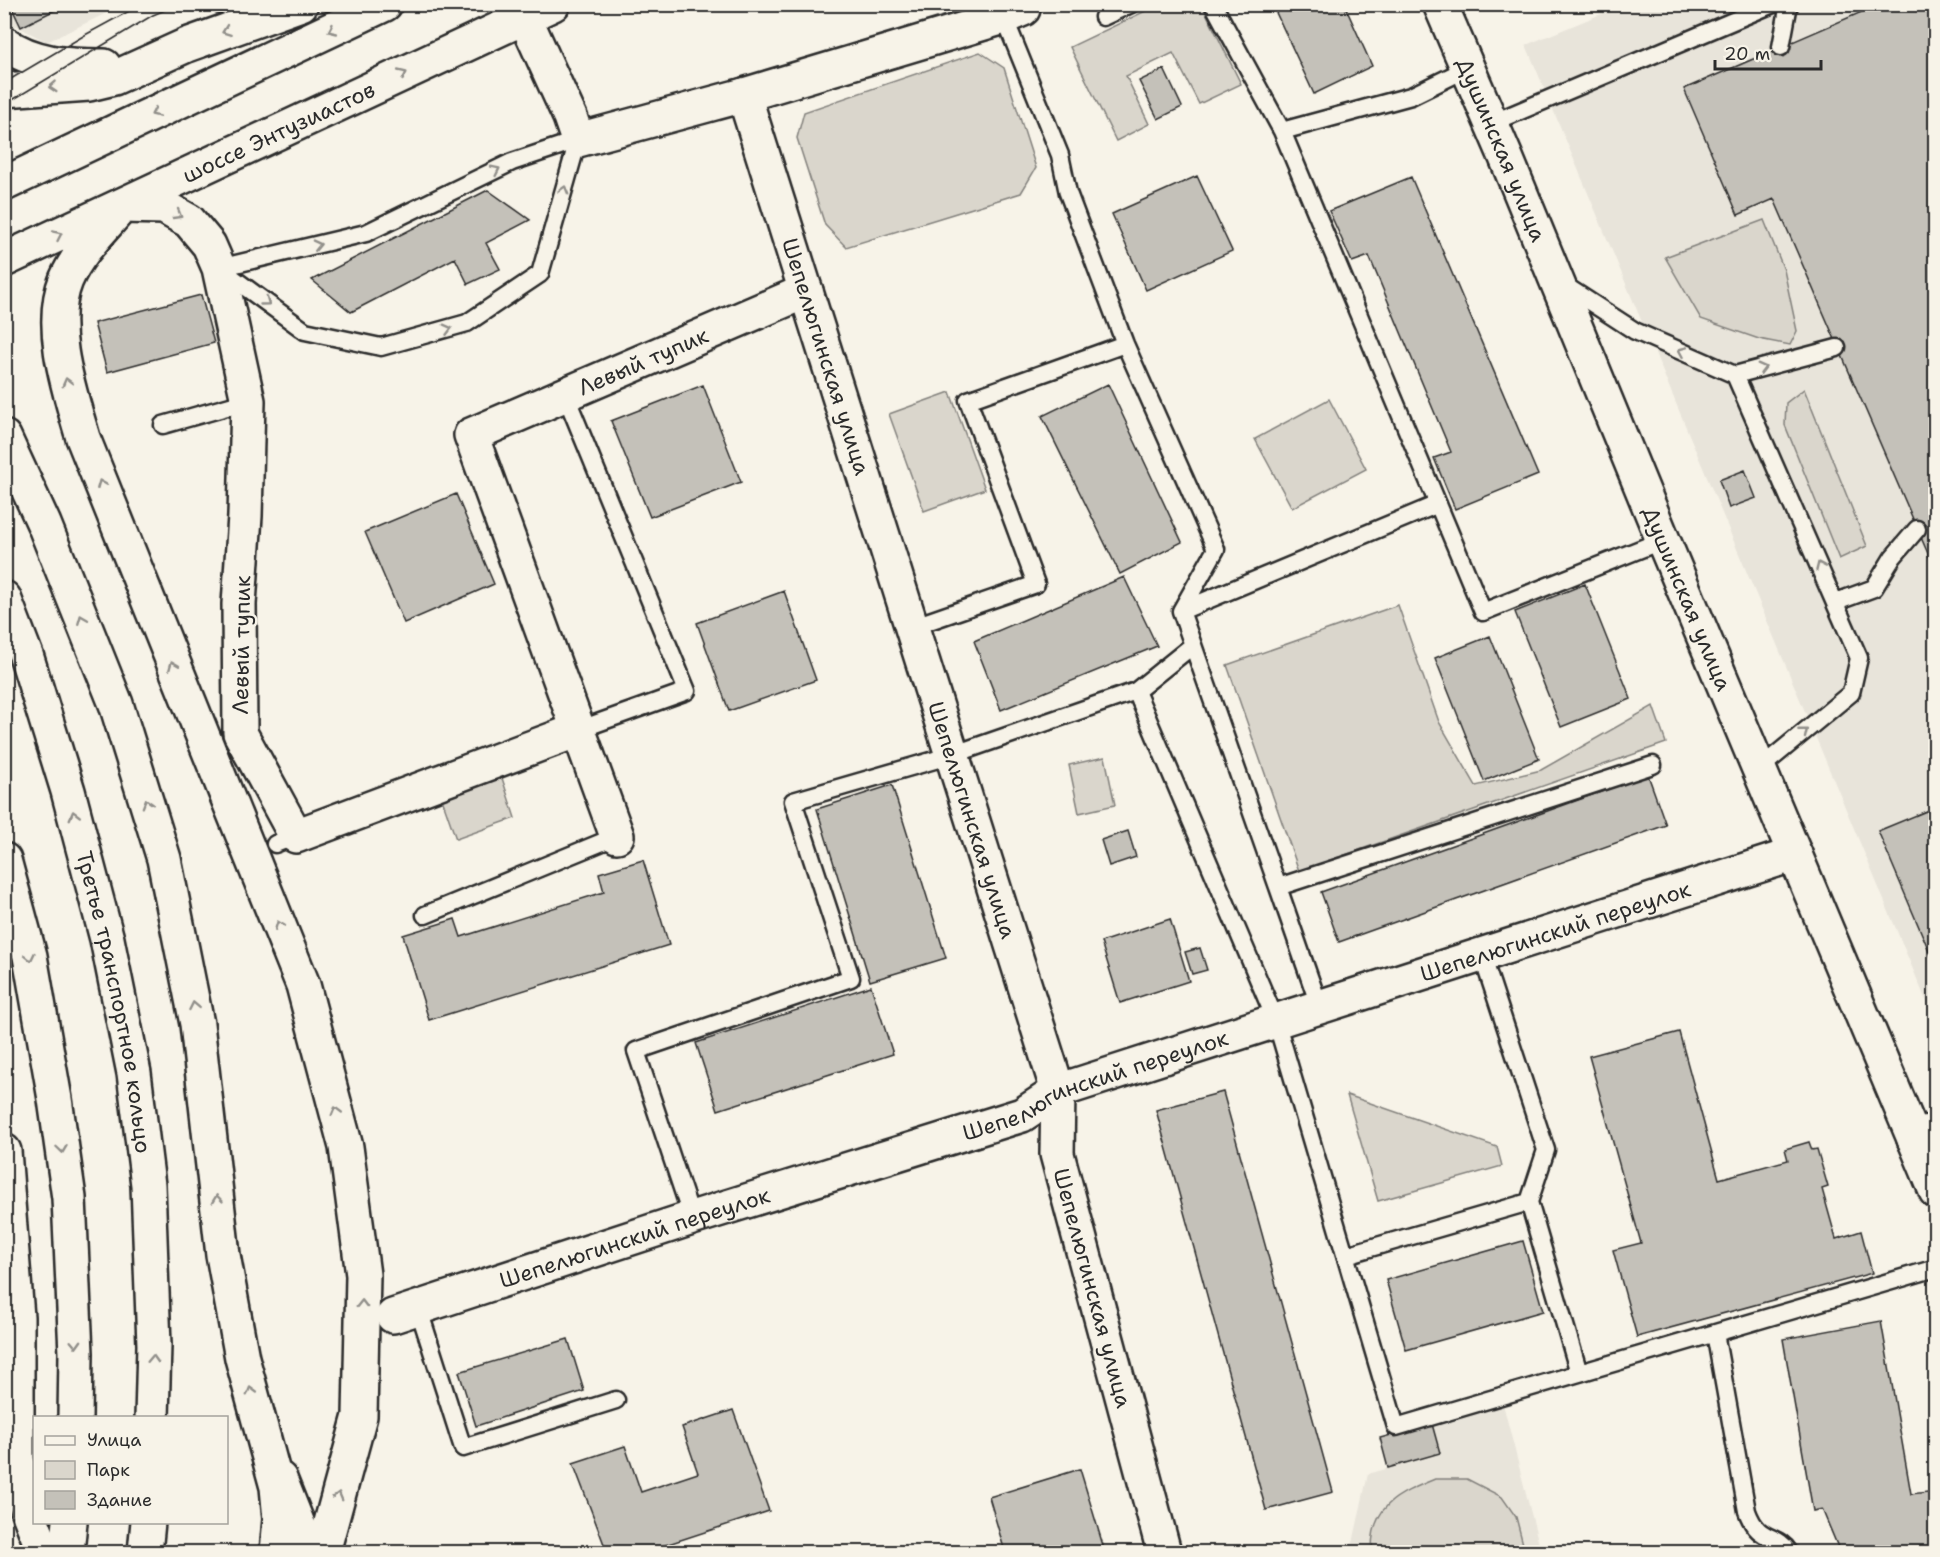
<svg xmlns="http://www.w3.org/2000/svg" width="1940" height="1557" viewBox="0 0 1940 1557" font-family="'Shantell Sans',sans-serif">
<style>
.built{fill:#e8e4da}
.green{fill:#dad6cc;stroke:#82807c;stroke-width:1.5}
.building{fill:#c4c1b9;stroke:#2b2b2b;stroke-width:1.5}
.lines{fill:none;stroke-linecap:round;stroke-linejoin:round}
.service-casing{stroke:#2b2b2b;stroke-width:21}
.minor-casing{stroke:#2b2b2b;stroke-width:38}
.tertiary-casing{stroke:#2b2b2b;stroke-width:38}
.primary-casing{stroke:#2b2b2b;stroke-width:38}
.service{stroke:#f7f3e8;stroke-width:16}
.minor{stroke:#f7f3e8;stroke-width:33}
.tertiary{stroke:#f7f3e8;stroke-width:33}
.primary{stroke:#f7f3e8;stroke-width:33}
.tram{stroke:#2b2b2b;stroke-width:1.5}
.oneway{stroke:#918f8a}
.labels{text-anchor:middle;stroke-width:5;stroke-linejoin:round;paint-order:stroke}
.street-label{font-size:22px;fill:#2b2b2b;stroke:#f7f3e8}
</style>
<rect width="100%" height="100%" fill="#f7f3e8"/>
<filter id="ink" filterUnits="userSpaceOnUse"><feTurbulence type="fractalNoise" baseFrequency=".0167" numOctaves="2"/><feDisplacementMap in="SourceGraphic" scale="12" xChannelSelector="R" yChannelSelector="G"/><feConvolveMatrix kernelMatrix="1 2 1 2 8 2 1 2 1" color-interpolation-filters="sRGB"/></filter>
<g filter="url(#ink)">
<path class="built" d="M4,5H123L47,42L5,20Z
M1623,5H1935V1022L1526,45Z
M1503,1404L1541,1552H1351L1368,1474L1440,1454L1432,1424Z"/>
<path class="green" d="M1158,5H1202L1241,84L1199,104L1173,53L1126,76L1149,124L1116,141L1070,47Z
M980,52L1004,68L1036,168L1021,193L846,247L825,225L797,138L804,112Z
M1764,220L1784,270L1797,331L1790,345L1759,339L1701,319L1665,257Z
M1804,389L1867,546L1839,559L1785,425L1786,403Z
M950,392L985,489L924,511L889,414Z
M1329,399L1366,469L1292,508L1255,439Z
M1398,605L1439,722L1476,786L1541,770L1653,706L1666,743L1299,871L1227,665Z
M1105,757L1115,805L1079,813L1069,765Z
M501,775L515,818L456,839L441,796Z
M1347,1095L1497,1147L1502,1166L1378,1201Z
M1435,1479H1467L1502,1497L1516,1517L1525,1552H1372C1371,1506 1396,1495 1435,1479Z"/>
<path class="building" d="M10,4H63V6L21,27Z
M1272,4H1344L1372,66L1314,94Z
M1880,4H1936V572L1774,199L1738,215L1684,89Z
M1164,69L1182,107L1158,119L1139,81Z
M1197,176L1232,251L1146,290L1112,214Z
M1411,177L1538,475L1455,509L1434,458L1451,452L1369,256L1352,262L1329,211Z
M488,190L530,220L486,243L500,269L468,284L455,258L351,312L312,280Z
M201,295L214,343L107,372L94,323Z
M1108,384L1182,542L1120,574L1042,416Z
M703,385L741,482L650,517L611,421Z
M1745,470L1756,498L1729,508L1719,480Z
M456,494L494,584L404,623L365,532Z
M1124,577L1157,646L1001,710L974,641Z
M1585,584L1631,699L1561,727L1515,612Z
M784,591L816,680L729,711L697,623Z
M1490,636L1539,759L1484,781L1435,658Z
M1648,775L1666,825L1339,942L1321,892Z
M892,785L946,958L870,981L817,809Z
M1936,807V967L1878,831Z
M1128,831L1136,857L1109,866L1101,840Z
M643,860L669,945L429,1020L403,935L455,919L461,937L604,892L599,873Z
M1170,919L1189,981L1120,1003L1101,942Z
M1200,948L1207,970L1192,974L1185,952Z
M871,986L893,1054L718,1110L696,1043Z
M1679,1032L1719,1179L1788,1160L1785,1149L1809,1142L1812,1150L1817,1149L1828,1187L1822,1189L1836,1239L1861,1231L1872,1273L1637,1337L1613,1250L1641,1243L1589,1056Z
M1223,1092L1333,1492L1266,1510L1156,1110Z
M1523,1241L1543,1311L1406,1350L1386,1280Z
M1881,1321L1911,1494L1936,1491V1552H1840L1822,1509L1813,1511L1783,1339Z
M568,1339L584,1391L476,1426L459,1372Z
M733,1410L769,1511L644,1552H607L573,1463L625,1446L641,1492L698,1473L682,1427Z
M1432,1424L1440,1453L1388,1468L1380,1438Z
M1080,1469L1105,1552H1005L989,1497Z"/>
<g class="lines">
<g class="service-casing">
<path id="service" d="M1213,4L1282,131L1411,96L1468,68
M1004,17L1060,155L1068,193L1125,344L1216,549L1181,611L1278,887L1653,765
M1103,17L1131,4
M1781,47L1789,4
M1492,123L1773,4
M1282,131L1483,612L1663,540
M219,268L366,233L512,162L578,140
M222,270L305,331L381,347L467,323L540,274L578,140
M1561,283L1635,331L1735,375
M565,394L687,691L578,730
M163,425L248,401
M1836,602L1874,588L1893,557L1917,529
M1181,611L1438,504
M912,627L1036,584L968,400L1125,344
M1136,691L1276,1021L1396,1427L1936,1268
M1759,769L1851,693L1859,658L1735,375L1837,348
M275,844L296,836
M1278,887L1320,1008
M425,915L617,836
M1482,955L1546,1150L1529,1202L1579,1373
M692,1218L636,1051L851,978L793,801L952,755L1136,691L1193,645
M1346,1255L1529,1202
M418,1307L463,1448L616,1400
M1715,1333L1747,1511C1759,1544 1776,1532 1789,1552"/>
</g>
<g class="minor-casing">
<g id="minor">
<path d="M525,18L570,117L578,140L744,95L1004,17L1023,9"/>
<path id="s1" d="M744,95L1058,1091L1057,1154L1164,1552"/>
<path d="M122,206L164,207L189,221L209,245L219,268L248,401L245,516L239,604L240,733L296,836L578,730"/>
<path id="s2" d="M617,836L471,435L806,291"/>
<path d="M1914,1139L1936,1130"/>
<path id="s3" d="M393,1316L692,1218L1022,1115L1058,1091L1795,854"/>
</g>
</g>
<g class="tertiary-casing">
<g id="tertiary">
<path id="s4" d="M1440,4L1505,155L1663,540L1936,1191"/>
<path d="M280,1479L309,1552"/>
</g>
</g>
<g class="primary-casing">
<g id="primary">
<path d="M4,43C32,64 70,66 104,66"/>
<path d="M4,90L89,84L114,78L187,45L301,4"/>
<path d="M4,184L385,4"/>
<path d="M122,206C103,229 78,252 66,280C47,326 70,393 83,438L303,985L346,1147L363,1275L360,1416L323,1552"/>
<path id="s5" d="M4,260L553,4"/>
<path d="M4,437L44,524L116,704L164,859L197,1024L223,1255L242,1358L277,1487L280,1519L277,1552"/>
<path id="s6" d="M4,598L27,658L68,791L107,939L134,1073L148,1185L154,1345L152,1418"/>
<path d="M4,860L30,956L55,1099L69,1198L76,1353L75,1418"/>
<path d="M4,1151L17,1317V1459L27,1509L42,1547L47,1552"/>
<path d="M67,1552L70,1522"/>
<path d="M145,1552L148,1522"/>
</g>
</g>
<use href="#service" class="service"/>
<use href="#minor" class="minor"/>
<use href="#tertiary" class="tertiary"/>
<use href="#primary" class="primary"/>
<path class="tram" d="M4,83L85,35L142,4
M4,105L153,15L179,4"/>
</g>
<defs><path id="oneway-chevron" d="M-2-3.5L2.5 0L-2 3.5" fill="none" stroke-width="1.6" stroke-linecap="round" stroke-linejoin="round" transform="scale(1.5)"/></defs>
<g class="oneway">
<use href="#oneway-chevron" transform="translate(332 30) rotate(155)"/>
<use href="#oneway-chevron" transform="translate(226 31) rotate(160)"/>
<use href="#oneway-chevron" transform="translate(403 74) rotate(-25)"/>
<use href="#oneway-chevron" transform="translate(53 87) rotate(176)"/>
<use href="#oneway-chevron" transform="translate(155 113) rotate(155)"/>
<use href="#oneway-chevron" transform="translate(496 170) rotate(-26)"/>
<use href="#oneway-chevron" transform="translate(564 190) rotate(-74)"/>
<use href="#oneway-chevron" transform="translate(178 215) rotate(30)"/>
<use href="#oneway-chevron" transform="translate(58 235) rotate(-25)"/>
<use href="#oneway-chevron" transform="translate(317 245) rotate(-13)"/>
<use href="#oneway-chevron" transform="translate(266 302) rotate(36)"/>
<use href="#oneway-chevron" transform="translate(448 329) rotate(-15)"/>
<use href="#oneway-chevron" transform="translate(1682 351) rotate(-156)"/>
<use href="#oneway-chevron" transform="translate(1762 368) rotate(-15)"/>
<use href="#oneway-chevron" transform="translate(67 382) rotate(-105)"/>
<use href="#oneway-chevron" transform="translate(101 484) rotate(-112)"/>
<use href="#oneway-chevron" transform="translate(1820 566) rotate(-114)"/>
<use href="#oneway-chevron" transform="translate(82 619) rotate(-112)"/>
<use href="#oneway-chevron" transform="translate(173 665) rotate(-112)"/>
<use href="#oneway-chevron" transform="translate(1804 732) rotate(-39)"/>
<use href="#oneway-chevron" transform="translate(147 803) rotate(-107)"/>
<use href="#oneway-chevron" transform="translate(74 815) rotate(-105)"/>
<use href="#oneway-chevron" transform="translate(279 925) rotate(-112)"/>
<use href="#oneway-chevron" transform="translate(30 957) rotate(78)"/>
<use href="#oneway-chevron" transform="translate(194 1006) rotate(-101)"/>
<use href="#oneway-chevron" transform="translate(336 1111) rotate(-105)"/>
<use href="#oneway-chevron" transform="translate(62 1149) rotate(82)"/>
<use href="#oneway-chevron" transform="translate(217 1199) rotate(-96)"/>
<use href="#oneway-chevron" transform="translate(362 1304) rotate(-89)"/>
<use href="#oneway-chevron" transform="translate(76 1344) rotate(88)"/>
<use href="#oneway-chevron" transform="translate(153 1359) rotate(-88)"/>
<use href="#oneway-chevron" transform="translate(251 1391) rotate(-106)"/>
<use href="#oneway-chevron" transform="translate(338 1496) rotate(-75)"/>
</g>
</g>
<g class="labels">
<g class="street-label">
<text dy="8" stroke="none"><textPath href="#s5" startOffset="303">шоссе Энтузиастов</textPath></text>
<text dy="8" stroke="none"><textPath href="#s4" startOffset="158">Душинская улица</textPath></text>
<text dy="8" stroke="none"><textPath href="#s1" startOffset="274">Шепелюгинская улица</textPath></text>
<text dy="8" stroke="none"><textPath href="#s2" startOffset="614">Левый тупик</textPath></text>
<text dy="8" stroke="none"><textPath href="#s4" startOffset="644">Душинская улица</textPath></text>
<text transform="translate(241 645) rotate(-89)" y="8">Левый тупик</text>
<text dy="8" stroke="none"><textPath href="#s1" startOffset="760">Шепелюгинская улица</textPath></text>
<text dy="8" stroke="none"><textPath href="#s3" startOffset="1226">Шепелюгинский переулок</textPath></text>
<text dy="8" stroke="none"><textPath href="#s6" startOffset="420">Третье транспортное кольцо</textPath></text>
<text dy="8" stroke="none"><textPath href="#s3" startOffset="740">Шепелюгинский переулок</textPath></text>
<text dy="8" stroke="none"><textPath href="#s3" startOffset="254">Шепелюгинский переулок</textPath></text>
<text dy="8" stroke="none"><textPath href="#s1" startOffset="1246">Шепелюгинская улица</textPath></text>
</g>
</g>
<rect width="1940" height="1557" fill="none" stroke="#f7f3e8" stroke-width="24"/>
<rect x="12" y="12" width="1916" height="1533" fill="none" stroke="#2b2b2b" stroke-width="2" filter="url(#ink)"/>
<rect x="33" y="1416" width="195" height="108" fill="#f7f3e8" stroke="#a5a39c" stroke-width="1.5"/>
<rect x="45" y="1436" width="30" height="9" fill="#f7f3e8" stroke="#a5a39c" stroke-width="1.5"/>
<text x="87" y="1446" font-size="18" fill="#2b2b2b">Улица</text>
<rect x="45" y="1461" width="30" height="18" fill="#dad6cc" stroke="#a5a39c" stroke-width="1.5"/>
<text x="87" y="1476" font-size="18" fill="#2b2b2b">Парк</text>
<rect x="45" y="1491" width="30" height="18" fill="#c4c1b9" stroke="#a5a39c" stroke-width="1.5"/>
<text x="87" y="1506" font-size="18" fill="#2b2b2b">Здание</text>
<path d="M1715 60v9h106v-9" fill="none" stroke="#2b2b2b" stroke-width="3"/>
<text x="1724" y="60" font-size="18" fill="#2b2b2b" stroke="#f7f3e8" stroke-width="4.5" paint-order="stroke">20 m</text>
</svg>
